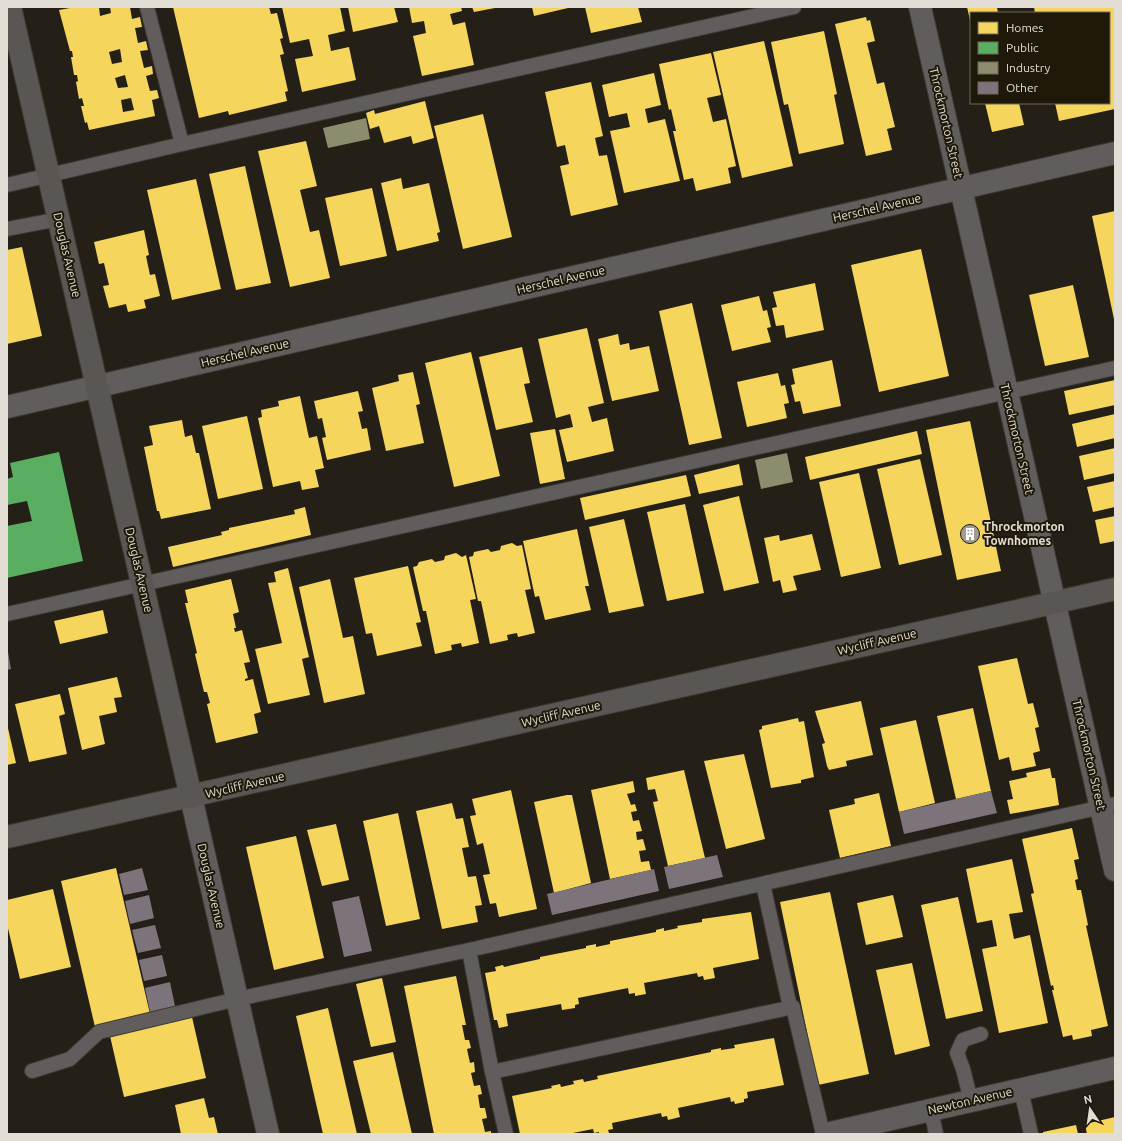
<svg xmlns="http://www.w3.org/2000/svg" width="1122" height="1141" viewBox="0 0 1122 1141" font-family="Ubuntu,sans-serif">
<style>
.homes{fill:#f6d55c;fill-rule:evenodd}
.public{fill:#5aae61}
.industry{fill:#8c8c6e}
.building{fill:#7c747a}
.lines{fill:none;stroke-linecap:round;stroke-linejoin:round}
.lane-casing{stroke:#3e3a33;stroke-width:16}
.street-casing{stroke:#3e3a33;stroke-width:24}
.secondary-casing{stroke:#3e3a33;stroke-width:24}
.lane{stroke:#605d5c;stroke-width:14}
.street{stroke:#605d5c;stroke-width:22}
.secondary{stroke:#5a5653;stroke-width:22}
.labels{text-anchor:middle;stroke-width:4;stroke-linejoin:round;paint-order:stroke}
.street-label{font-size:12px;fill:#e3ded5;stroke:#1f190a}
.poi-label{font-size:12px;font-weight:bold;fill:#e3ded5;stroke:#1f190a;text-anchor:start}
</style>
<rect width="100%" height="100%" fill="#242018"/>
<path class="homes" d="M75,7H99L100,16L111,13L110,7H130L132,19L140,17L142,27L135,28L138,43L146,41L148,50L140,51L144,68L152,66L153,74L146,76L150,91L157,90L159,98L152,100L155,116L89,130L87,122L85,123L81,106H84L82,98L79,99L76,82L78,81L77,75H74L71,57H73L72,51H70L59,10ZM120,49L122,62L112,64L109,52ZM125,75L128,87L118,88L115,78ZM131,98L134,110L123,112L121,100Z
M173,7H269L271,14L277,13L283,38L280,39L284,54L280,55L288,91L285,92L287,101L229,115L228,111L199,118Z
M282,7H340L345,31L328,35L331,51L349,47L356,80L302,92L295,59L313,56L309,39L290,43Z
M348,7H394L398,22L353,32Z
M409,7H461L462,11L450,14L453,25L465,22L474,65L422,76L413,36L426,33L424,21L412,23Z
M472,7H495V8L474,12Z
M532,7H568V8L534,16Z
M585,7H638L642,22L591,33Z
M967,7H997L998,13H971L970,20Z
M1034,7H1115V109L1059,121L1055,103H1109V13H1035Z
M866,17L867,21L870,20L875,41L867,43L877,84L884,82L895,127L887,129L892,150L866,156L835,24Z
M824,31L837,94L834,95L844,144L799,154L788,104L784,105L771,42Z
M764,41L793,166L742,178L713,52Z
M711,53L721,95L707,98L713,122L726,119L736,166L728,168L731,183L696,191L693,178L684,180L673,131H676L671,109L669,110L659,64Z
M654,73L661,105L645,109L648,123L665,119L680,181L624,193L610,131L630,127L627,113L609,117L602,85Z
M591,82L603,136L595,138L599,156L607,155L618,205L571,216L560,166L569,164L565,145L557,147L545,92Z
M425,101L434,138L413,144L411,136L384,143L379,126L370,129L366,113L374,110L375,114Z
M985,103H1019L1024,125L992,132Z
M483,114L512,237L463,249L434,126Z
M306,141L317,186L300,190L310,232L319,230L330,278L290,287L258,151Z
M245,166L271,283L236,290L209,174Z
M401,178L403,189L429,183L440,232L437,233L439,241L397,251L381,183Z
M196,179L221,289L172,300L147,190Z
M372,188L387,256L340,266L325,198Z
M1115,211V319H1114L1092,216Z
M144,230L149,255L146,256L150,275L155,274L160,296L144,300L146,308L128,312L126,304L109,308L103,286L109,285L104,263L99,264L94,242Z
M22,247L42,336L7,344V250Z
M921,249L949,376L879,392L851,265Z
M815,283L824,330L786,338L784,325L776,326L772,308L777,307L773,292Z
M1073,285L1089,357L1045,366L1029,295Z
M759,296L763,311L767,310L771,327L767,328L771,342L732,351L721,305Z
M692,303L722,438L689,445L659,311Z
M587,328L604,403L588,407L592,422L607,418L614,451L567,462L559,430L573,427L570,414L556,418L538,339Z
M618,334L620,345L629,343L630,350L649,346L659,391L612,401L598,339Z
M522,347L530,383L524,384L533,422L496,430L479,357Z
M471,352L500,476L454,487L425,363Z
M832,360L841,406L803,414L800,401L795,402L791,385L795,384L792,369Z
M413,372L420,404L416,405L424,443L386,451L372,388L399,381L398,375Z
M778,373L781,386L785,385L789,403L784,404L787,418L747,427L737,382Z
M1115,380V405L1069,415L1064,391Z
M358,391L363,411L358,412L362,429L367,428L371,450L327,460L322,438L326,437L322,418L318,419L314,401Z
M300,396L309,438L317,436L324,468L315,470L319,487L302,490L300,481L273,487L258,418L262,417L261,410L279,406L278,401Z
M1115,414V438L1077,447L1072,424Z
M247,416L263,489L218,499L202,426Z
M182,420L185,437L192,435L196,453H199L211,509L161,519L159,511H157L144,447L153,445L149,426Z
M970,421L1001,571L957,580L926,430Z
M555,429L565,479L540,484L530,433Z
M917,431L922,454L810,480L805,457Z
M1115,448V473L1084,480L1079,456Z
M920,459L942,555L899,565L877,469Z
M739,464L743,485L699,494L694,475Z
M859,473L881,568L841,577L819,482Z
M686,475L691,496L585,520L580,498Z
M1115,481V507L1093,512L1087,487Z
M739,496L759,583L724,591L703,505Z
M685,504L704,593L667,601L647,512Z
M305,507L311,535L173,567L168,547L222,535L221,532L229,530V528L295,514L294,510Z
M1115,516V541L1100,544L1095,520Z
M624,519L644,606L609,613L589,527Z
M577,529L589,586H585L591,610L545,620L539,596L535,597L523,541Z
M812,534L821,570L793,576L797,590L783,593L780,580L773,582L764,538L779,535L780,541Z
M512,543L517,546L522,545L531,589L525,590L535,633L518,637L517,633L507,635L508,640L490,644L481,601H478L469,557L473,556L474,552L488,549L491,552L500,550L501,546Z
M456,553L462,557L466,555L476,599L470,600L479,643L462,647L461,643L451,645L452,650L435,654L426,611H423L413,567L417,566L419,562L432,559L435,562L444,560L445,556Z
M408,566L421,622L416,623L422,646L377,656L372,633L366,634L354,578Z
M288,568L309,657L302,659L310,695L268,704L255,649L282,643L268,583L276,582L274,572Z
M231,579L239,612L233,614L236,628H234L235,632L242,630L250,662L244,663L248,678L245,679V681L253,679L261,712L254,714L258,733L216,743L207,704L210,703L207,692H204L195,654L197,653L185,603H188L185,590Z
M330,579L343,638L353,636L365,694L324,703L299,587Z
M103,610L108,633L60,644L54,621Z
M1017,658L1028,704L1033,703L1039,727L1035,728L1040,751L1033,753L1036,766L1012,771L1009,757L999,760L978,666Z
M117,677L122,697L114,698L117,712L99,716L105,744L82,750L68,688Z
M60,694L65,714L59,716L67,754L29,762L15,704Z
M861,701L873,755L846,761L847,766L829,770L827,766L822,744L825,743L815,711Z
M973,708L991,791L956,799L937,716Z
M798,718L799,722L804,721L814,777L801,780V783L771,788L759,730L762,729V726Z
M916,720L935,803L899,812L880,728Z
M7,724L16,763L7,765Z
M744,754L765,839L726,849L704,761Z
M1050,768L1052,778H1055L1059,805L1010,814L1007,800L1013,799L1009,781L1027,777L1026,773Z
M684,770L705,858L668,866L653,802L658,801L655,789L648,790L646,778Z
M633,781L635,792L627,794L631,805L635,804L637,811L631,812L633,821L639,820L642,831L636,832L637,840L643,839L646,850L639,851L641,862L649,861L651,870L610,879L591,790Z
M511,790L537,909L499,917L496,903L490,904L483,875L490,874L483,843L477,845L470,816L476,815L472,799Z
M879,793L891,846L840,858L829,810L855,804L854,799Z
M567,795H572L591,883L554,893L534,802Z
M452,803L456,819L463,818L469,847L462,848L468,877L476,876L482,905L475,906L478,922L442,929L416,811Z
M398,813L420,919L386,926L363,821Z
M336,824L349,880L322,886L307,830Z
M1072,828L1079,859L1074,860L1078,879L1075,880L1077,890H1081L1088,925L1086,926L1108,1026L1091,1030L1092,1036L1073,1040L1072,1035L1063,1037L1052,990H1054L1053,985L1051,986L1031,894L1034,893L1022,839Z
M296,836L324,958L274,970L246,847Z
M1012,859L1023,912L1009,914L1014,939L1030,935L1048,1023L999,1033L982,949L997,946L992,920L977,923L966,869Z
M116,868L150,1014L95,1027L61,881Z
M53,889L71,967L20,979L7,924V900Z
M830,892L869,1074L818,1085L780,902Z
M893,895L903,937L866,945L857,903Z
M958,897L983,1011L946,1019L921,905Z
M751,912L759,959L713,968L715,978L704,980L703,976L698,977L697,973L644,983L646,994L635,996V993L629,994L628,988L578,998L579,1004L575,1005V1008L562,1010L561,1004L506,1014L508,1026L499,1028L497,1020H494L485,973L496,971L495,967L503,965L504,967L540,959V957L586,948V946L596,944V947L610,944V941L656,932V930L664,928V931L678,928L677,926L702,922V919Z
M912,963L930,1046L895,1055L876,970Z
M456,976L466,1025H462L465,1040H469L471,1048L467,1049L470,1063L474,1062L475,1072L471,1073L474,1086L480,1085L482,1094L478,1095L480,1108H485L487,1118L482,1119L485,1132L491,1131V1134H434L404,986Z
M382,978L396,1042L371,1047L356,984Z
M328,1008L357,1134H323L296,1016Z
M192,1017L206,1078L124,1097L110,1036Z
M774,1038L784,1085L747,1092L748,1098L744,1099V1102L735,1104L734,1101L731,1102L730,1097L678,1108L680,1117L668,1120L667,1116L662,1117L661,1113L612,1123L613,1129L608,1130L609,1133L606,1134H599V1132L594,1133L593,1129L568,1134H520L512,1096L552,1088L551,1086L560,1084L561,1087L574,1084L573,1081L583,1079L584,1082L598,1079L597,1076L711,1052V1050L721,1048V1050L735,1048L734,1045Z
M393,1052L412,1134H371L353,1061Z
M204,1098L209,1118L214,1117L218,1134H181L175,1105Z
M1115,1117V1134H1087L1085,1124Z
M1076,1125L1078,1134H1043V1132Z"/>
<path class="public" d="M59,452L83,561L7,578V526L32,521L27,501L7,505V479L13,477L10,463Z"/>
<path class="industry" d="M366,118L370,139L328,148L323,128Z
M787,453L793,482L761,489L755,460Z"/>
<path class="building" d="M8,652L11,669L7,670V653Z
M991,791L997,813L904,834L899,812Z
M717,855L723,877L669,889L664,867Z
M142,868L148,890L124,895L119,874Z
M654,869L659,891L552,915L547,894Z
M149,895L154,918L130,924L125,901Z
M359,896L372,951L344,957L332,902Z
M155,925L161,948L138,953L132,930Z
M162,955L167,976L144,981L139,960Z
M170,982L175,1006L150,1012L145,988Z"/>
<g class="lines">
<g class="lane-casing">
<path id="lane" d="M147,7L182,144
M7,185L182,144L794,7
M7,229L59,219
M7,614L1115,368
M763,884L790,1007
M469,950L492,1072
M32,1071L70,1059L99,1032L237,999L469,950L1115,804
M1021,1090L1031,1134
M971,1101L963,1069L957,1053L963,1040L981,1034
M931,1110L936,1134
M506,1134L492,1072L793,1007L823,1134"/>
</g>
<g class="street-casing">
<path id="street" d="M920,7L1115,870
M7,407L1115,153
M191,797L268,1134
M826,1134L1115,1068"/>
</g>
<g class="secondary-casing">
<path id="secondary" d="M10,7L191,797
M7,837L1115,589"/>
</g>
<use href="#lane" class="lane"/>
<use href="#street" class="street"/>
<use href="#secondary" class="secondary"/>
</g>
<defs>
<g id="building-disc" transform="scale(1)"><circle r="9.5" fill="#a09c93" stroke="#1f190a"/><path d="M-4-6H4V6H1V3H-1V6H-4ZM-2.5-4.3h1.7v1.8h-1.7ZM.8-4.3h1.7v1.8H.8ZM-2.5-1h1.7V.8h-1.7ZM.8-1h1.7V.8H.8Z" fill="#fff"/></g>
</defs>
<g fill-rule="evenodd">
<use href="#building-disc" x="970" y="534"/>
</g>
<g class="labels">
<g class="street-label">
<text transform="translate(946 123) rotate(77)" y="4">Throckmorton Street</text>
<text transform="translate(877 208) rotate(-13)" y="4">Herschel Avenue</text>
<text transform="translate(67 255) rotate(77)" y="4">Douglas Avenue</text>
<text transform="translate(561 280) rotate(-13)" y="4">Herschel Avenue</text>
<text transform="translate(245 353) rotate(-13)" y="4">Herschel Avenue</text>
<text transform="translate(1017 439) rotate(77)" y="4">Throckmorton Street</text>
<text transform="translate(139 570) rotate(77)" y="4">Douglas Avenue</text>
<text transform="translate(877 642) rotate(-13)" y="4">Wycliff Avenue</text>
<text transform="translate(561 714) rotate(-13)" y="4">Wycliff Avenue</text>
<text transform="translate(1089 755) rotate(77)" y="4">Throckmorton Street</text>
<text transform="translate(245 785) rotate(-13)" y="4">Wycliff Avenue</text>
<text transform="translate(211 886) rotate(77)" y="4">Douglas Avenue</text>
<text transform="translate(970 1101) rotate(-13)" y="4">Newton Avenue</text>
</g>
<g class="poi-label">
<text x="984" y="531">Throckmorton<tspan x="984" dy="14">Townhomes</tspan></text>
</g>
</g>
<rect width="1122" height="1141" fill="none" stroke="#e3ded5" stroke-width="16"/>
<rect x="970" y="12" width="140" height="92" fill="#1f190a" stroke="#6d685b"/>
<rect x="978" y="22" width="20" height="12" fill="#f6d55c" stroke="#6d685b"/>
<text x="1006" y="32" font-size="12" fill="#e3ded5">Homes</text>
<rect x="978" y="42" width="20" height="12" fill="#5aae61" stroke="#6d685b"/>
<text x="1006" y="52" font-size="12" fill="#e3ded5">Public</text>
<rect x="978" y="62" width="20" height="12" fill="#8c8c6e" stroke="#6d685b"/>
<text x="1006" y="72" font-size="12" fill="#e3ded5">Industry</text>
<rect x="978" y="82" width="20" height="12" fill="#7c747a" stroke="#6d685b"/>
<text x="1006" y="92" font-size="12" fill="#e3ded5">Other</text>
<g transform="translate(1090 1109) rotate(347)" stroke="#1f190a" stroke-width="3" paint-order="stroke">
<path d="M0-3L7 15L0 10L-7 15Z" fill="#e3ded5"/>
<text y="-6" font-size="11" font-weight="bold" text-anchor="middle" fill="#e3ded5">N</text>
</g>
</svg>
